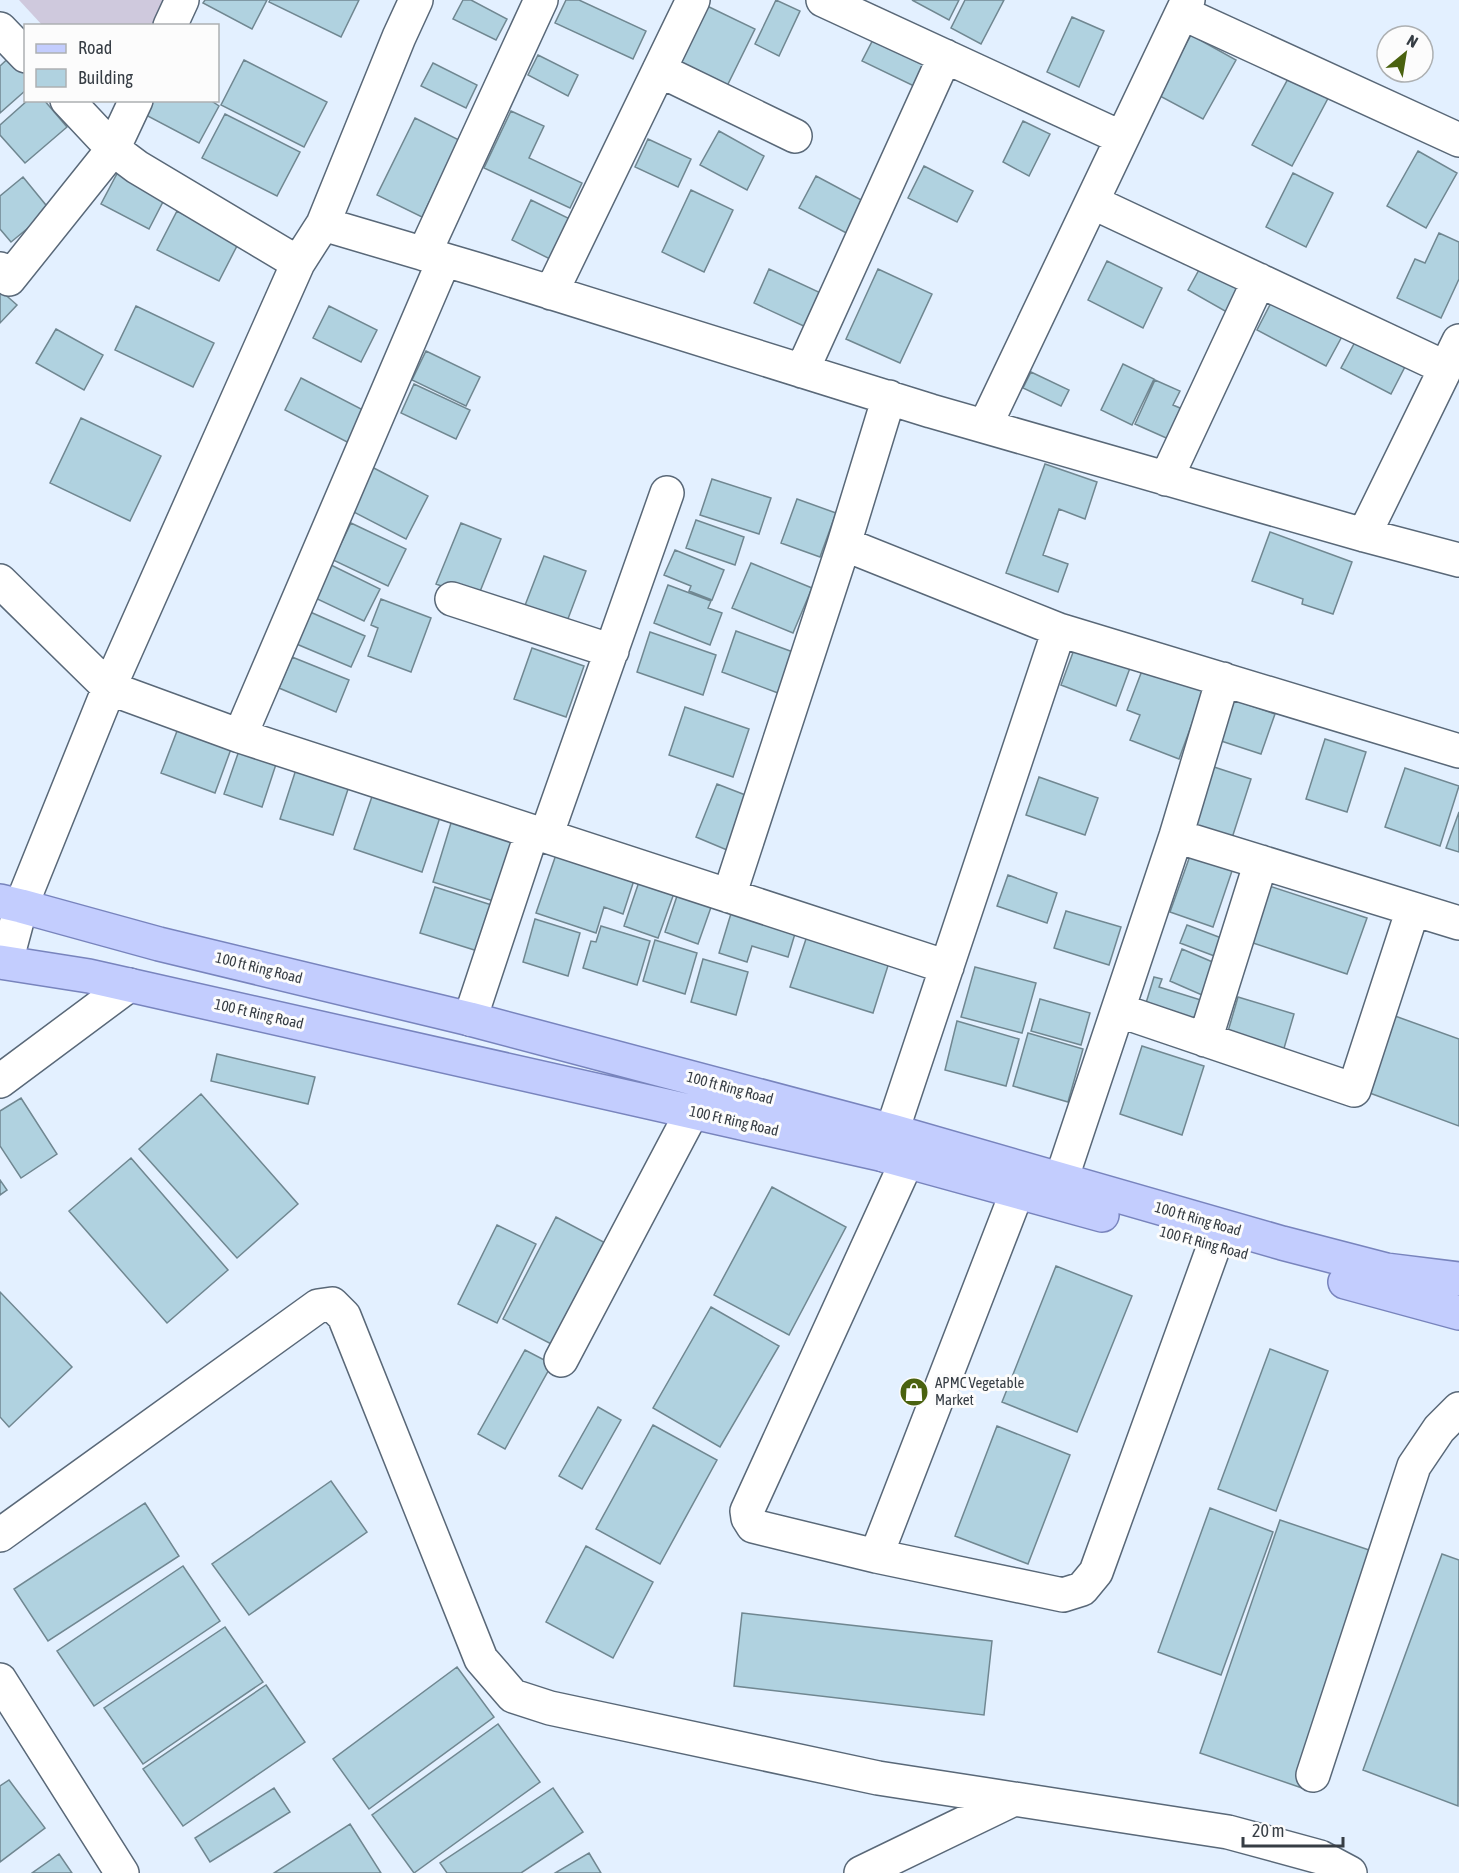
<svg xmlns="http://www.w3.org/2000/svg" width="1459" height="1873" viewBox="0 0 1459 1873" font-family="'Asap Condensed',sans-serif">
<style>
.green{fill:#cfc9dd}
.building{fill:#b0d2e0;stroke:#708791;stroke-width:1.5}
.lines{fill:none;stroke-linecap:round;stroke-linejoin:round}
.minor-casing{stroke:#596878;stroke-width:36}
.major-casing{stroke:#7884bd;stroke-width:36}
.minor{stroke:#fff;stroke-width:33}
.major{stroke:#c3cdfe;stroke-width:33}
.labels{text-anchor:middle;stroke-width:6;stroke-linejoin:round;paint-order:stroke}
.street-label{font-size:15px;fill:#363d44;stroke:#fcfcfc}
.poi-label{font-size:15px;fill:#363d44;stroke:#fcfcfc;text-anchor:start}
</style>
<rect width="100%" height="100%" fill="#e3f0ff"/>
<path class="green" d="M19,0H163L152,25L43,26Z"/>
<path class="building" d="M205,0H267L252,29L203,3Z
M270,0H359L341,37L269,2Z
M463,0H471L507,19L496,40L453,19Z
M566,0H579L646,31L633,59L555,23Z
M776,0L800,11L779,56L755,44Z
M912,0H959L949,20Z
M965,0H1004L981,44L951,28Z
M705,5L755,29L727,86L678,63Z
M1072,17L1104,31L1079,87L1047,72Z
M880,26L934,52L916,87L862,61Z
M1191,35L1236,60L1203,119L1158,95Z
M15,52L26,64V90L0,113V66Z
M538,55L578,75L568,96L528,75Z
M244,60L327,102L304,147L221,105Z
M433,63L477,85L466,108L421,86Z
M1295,66L1334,87L1292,166L1252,145Z
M28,100H44L67,127L25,163L0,135V125Z
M149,100H210L219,106L199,143L142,113Z
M511,111L544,126L529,158L582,183L570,208L484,168Z
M225,114L300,152L277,196L202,158Z
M415,118L459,140L422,217L377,195Z
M1023,121L1050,134L1029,176L1003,162Z
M719,131L764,156L747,190L700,165Z
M648,139L691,159L678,187L635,167Z
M1418,151L1457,173L1426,228L1387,206Z
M924,166L973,191L957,222L908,198Z
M120,168L168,192L149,229L101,204Z
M1293,173L1333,193L1306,247L1266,227Z
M816,176L869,204L852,236L799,208Z
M23,177L50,210L11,242L0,229V196Z
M691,190L733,210L704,272L662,252Z
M531,200L572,220L552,260L512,240Z
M177,211L239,242L219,281L157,250Z
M1439,233L1459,242V279L1441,318L1397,298L1415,259L1425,263Z
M1206,257L1251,282L1232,315L1188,290Z
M1107,261L1162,288L1143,328L1088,300Z
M769,269L823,294L808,328L754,303Z
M878,269L932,294L900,363L846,339Z
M0,290L17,305L0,323Z
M1276,293L1346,329L1326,366L1257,330Z
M136,306L214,343L193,387L115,350Z
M329,306L377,330L361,362L313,338Z
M56,329L103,355L84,390L36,363Z
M1362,329L1411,355L1391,394L1341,368Z
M426,351L480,377L466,406L412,380Z
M1123,364L1154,379L1132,425L1101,410Z
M1031,372L1069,390L1061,406L1023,388Z
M301,378L367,412L351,444L285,410Z
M1155,380L1180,391L1173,405L1187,411L1173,441L1135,424Z
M414,384L470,410L456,439L401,413Z
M81,418L161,456L130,521L50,483Z
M1045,464L1097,482L1085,519L1059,509L1043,555L1068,564L1058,592L1006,573Z
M368,465L428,496L406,539L346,508Z
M712,479L771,498L759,534L700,515Z
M797,499L836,513L820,557L781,543Z
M696,520L744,537L735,565L686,548Z
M351,523L406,549L388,586L333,560Z
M461,523L501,539L477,599L436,584Z
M1270,532L1352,562L1333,614L1302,604L1303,599L1252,581Z
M675,550L724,570L712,600L689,591L691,586L664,575Z
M544,556L586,571L566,624L524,608Z
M751,563L812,588L793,633L732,608Z
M329,564L380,589L364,621L313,597Z
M668,585L711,601L708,608L722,613L710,645L654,623Z
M381,599L431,618L411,672L368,656L378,628L371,625Z
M301,608L365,636L351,667L287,640Z
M736,631L793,652L778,693L722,672Z
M650,632L716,655L703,695L637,672Z
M1075,647L1130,668L1116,706L1061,685Z
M532,648L584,666L566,717L514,699Z
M292,657L349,680L336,712L279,688Z
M1143,668L1204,691L1179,759L1130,740L1140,715L1127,710Z
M1231,699L1275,714L1261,754L1218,740Z
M685,707L749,729L733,777L669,755Z
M182,718L235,738L215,793L161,773Z
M243,739L280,752L262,807L224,794Z
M1325,739L1366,752L1347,812L1306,799Z
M300,757L353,774L333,835L280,819Z
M1214,767L1251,779L1232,838L1196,826Z
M1405,768L1459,786L1440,846L1385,827Z
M1039,777L1098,798L1085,835L1026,815Z
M377,782L444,805L422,872L354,849Z
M717,784L748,796L727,850L696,837Z
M455,810L525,832L503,904L433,882Z
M1459,812V852L1446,848Z
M560,843L638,868L623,914L604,907L596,933L536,913Z
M1191,853L1233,868L1213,927L1170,912Z
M643,870L678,882L658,938L624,926Z
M1008,875L1057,893L1047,923L997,906Z
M681,884L715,896L698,944L665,932Z
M1266,885L1367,918L1347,974L1247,941Z
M435,887L498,907L484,953L420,933Z
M733,907L797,927L788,957L752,946L747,962L719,953Z
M1066,911L1121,927L1109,965L1054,948Z
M535,919L580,933L568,976L523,962Z
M1187,925L1224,939L1217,957L1180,943Z
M601,926L650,941L637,985L583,968L591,941L596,942Z
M810,927L892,953L873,1013L790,987Z
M655,940L697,953L685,994L643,981Z
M1182,949L1215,963L1202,995L1170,981Z
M703,959L748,972L736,1015L691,1002Z
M975,967L1036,983L1022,1033L961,1017Z
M1154,977L1162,979L1159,987L1204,1001L1195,1032L1142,1016Z
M1238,997L1294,1014L1280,1062L1224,1045Z
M1040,999L1090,1013L1081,1045L1031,1031Z
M1395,1016L1459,1039V1126L1367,1092Z
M957,1021L1019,1039L1006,1086L945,1070Z
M1028,1033L1083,1049L1068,1102L1013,1086Z
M1142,1046L1204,1066L1182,1135L1120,1114Z
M217,1054L315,1077L308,1104L211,1081Z
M201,1094L298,1204L237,1258L139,1149Z
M21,1098L57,1154L21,1178L0,1146V1111Z
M131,1158L228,1270L167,1323L69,1211Z
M0,1180L7,1190L0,1195Z
M772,1187L846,1227L789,1335L714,1295Z
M556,1217L613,1247L559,1348L503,1319Z
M497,1225L536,1244L497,1323L458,1304Z
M1056,1266L1132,1296L1077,1432L1002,1402Z
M0,1292L72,1367L9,1427L0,1417Z
M711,1307L779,1346L720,1447L653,1408Z
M1270,1349L1328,1371L1276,1511L1218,1489Z
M525,1350L552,1364L505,1449L478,1434Z
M598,1407L621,1420L582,1489L559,1476Z
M653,1425L717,1460L660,1564L596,1529Z
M997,1426L1070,1455L1028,1564L955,1536Z
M331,1481L367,1532L249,1615L212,1564Z
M145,1503L179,1556L48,1641L14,1589Z
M1210,1508L1273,1532L1221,1675L1158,1652Z
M1280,1520L1381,1554L1302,1788L1200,1753Z
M586,1546L653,1582L613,1658L546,1622Z
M1442,1554L1459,1560L1458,1806L1363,1770Z
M183,1566L220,1621L94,1706L57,1651Z
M742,1613L992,1641L984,1715L734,1686Z
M225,1627L263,1682L143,1764L104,1708Z
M457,1667L494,1717L369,1809L333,1759Z
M266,1685L305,1742L183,1826L143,1769Z
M498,1724L540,1782L414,1873L372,1815Z
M9,1780L45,1828L0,1862V1786Z
M274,1788L290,1812L210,1862L195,1838Z
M553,1788L583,1832L521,1873H447L440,1863Z
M350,1824L381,1873H274Z
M589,1853L601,1873H555Z
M59,1854L72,1873H32Z"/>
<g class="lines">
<g class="minor-casing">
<path id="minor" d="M823,0L1122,138
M1182,13L1459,140
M170,26L182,0
M0,29L26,56
M659,70L795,136
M67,100L113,149L137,167L298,263
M1092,202L1446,368
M323,224L479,270L931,411L1364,535L1459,560
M424,254L541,0
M0,269L9,279L113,149L136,100
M551,293L693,0
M802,371L945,56
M985,426L1188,0
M1166,479L1259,280
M1364,535L1459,341
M0,581L109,688L240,736L947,967
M452,599L612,651
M1059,630L1459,751
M240,736L444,260
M546,836L667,493
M1176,836L1459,923
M729,896L844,544
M6,962L21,906L109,688L298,263L323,224L399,37L416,0
M1118,1010L1354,1090L1413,909
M470,1019L532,832
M1205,1040L1261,862
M0,1081L129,985
M884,1155L1059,630L844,544L889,397
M907,1161L747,1511L748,1518L753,1526L876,1556L1063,1595L1082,1589L1096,1572L1214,1246
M1061,1180L1176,836L1223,679
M561,1360L692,1112
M0,1535L318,1306L332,1304L344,1316L481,1659L513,1696L550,1708L878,1778L1228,1832L1320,1857L1350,1873
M876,1556L1017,1192
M0,1680L122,1873
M1313,1775L1414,1466L1439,1429L1459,1409
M861,1873L1014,1799"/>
</g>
<g class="major-casing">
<path id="major" d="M0,901L21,906L159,944L470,1019L892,1131L1282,1243L1386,1270L1459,1279
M0,962L89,976L884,1155L1102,1215
M1345,1282L1459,1313"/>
</g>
<use href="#minor" class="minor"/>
<use href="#major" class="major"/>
</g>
<defs>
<g id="shop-disc" transform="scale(1.5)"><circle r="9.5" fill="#4a620f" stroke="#fcfcfc"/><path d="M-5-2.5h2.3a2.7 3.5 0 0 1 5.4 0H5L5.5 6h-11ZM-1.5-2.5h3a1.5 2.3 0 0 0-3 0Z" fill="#fff"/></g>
</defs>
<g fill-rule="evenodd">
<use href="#shop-disc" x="914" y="1392"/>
</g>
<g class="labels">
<g class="street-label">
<text transform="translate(259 968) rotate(14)" y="5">100 ft Ring Road</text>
<text transform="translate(259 1014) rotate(13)" y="5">100 Ft Ring Road</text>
<text transform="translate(730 1088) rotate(15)" y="5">100 ft Ring Road</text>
<text transform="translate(734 1121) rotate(13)" y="5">100 Ft Ring Road</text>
<text transform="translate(1198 1219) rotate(16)" y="5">100 ft Ring Road</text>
<text transform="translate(1204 1243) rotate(15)" y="5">100 Ft Ring Road</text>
</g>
<g class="poi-label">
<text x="935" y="1388">APMC Vegetable<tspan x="935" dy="17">Market</tspan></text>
</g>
</g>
<rect x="24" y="24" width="195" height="78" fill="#fcfcfc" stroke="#adb0b2" stroke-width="1.5"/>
<rect x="36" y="44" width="30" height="9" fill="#c3cdfe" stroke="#adb0b2" stroke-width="1.5"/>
<text x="78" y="54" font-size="18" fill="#363d44">Road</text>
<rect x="36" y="69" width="30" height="18" fill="#b0d2e0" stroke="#adb0b2" stroke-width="1.5"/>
<text x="78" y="84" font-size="18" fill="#363d44">Building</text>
<g transform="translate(1405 54) rotate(30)"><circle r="28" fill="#fcfcfc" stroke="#adb0b2" stroke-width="1.5"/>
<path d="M0-4.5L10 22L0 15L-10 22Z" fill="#4a620f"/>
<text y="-9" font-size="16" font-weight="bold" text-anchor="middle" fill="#363d44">N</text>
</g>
<path d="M1243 1837v9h100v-9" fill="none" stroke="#363d44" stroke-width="3"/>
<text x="1252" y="1837" font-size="18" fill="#363d44" stroke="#fcfcfc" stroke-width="4.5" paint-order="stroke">20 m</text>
</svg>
